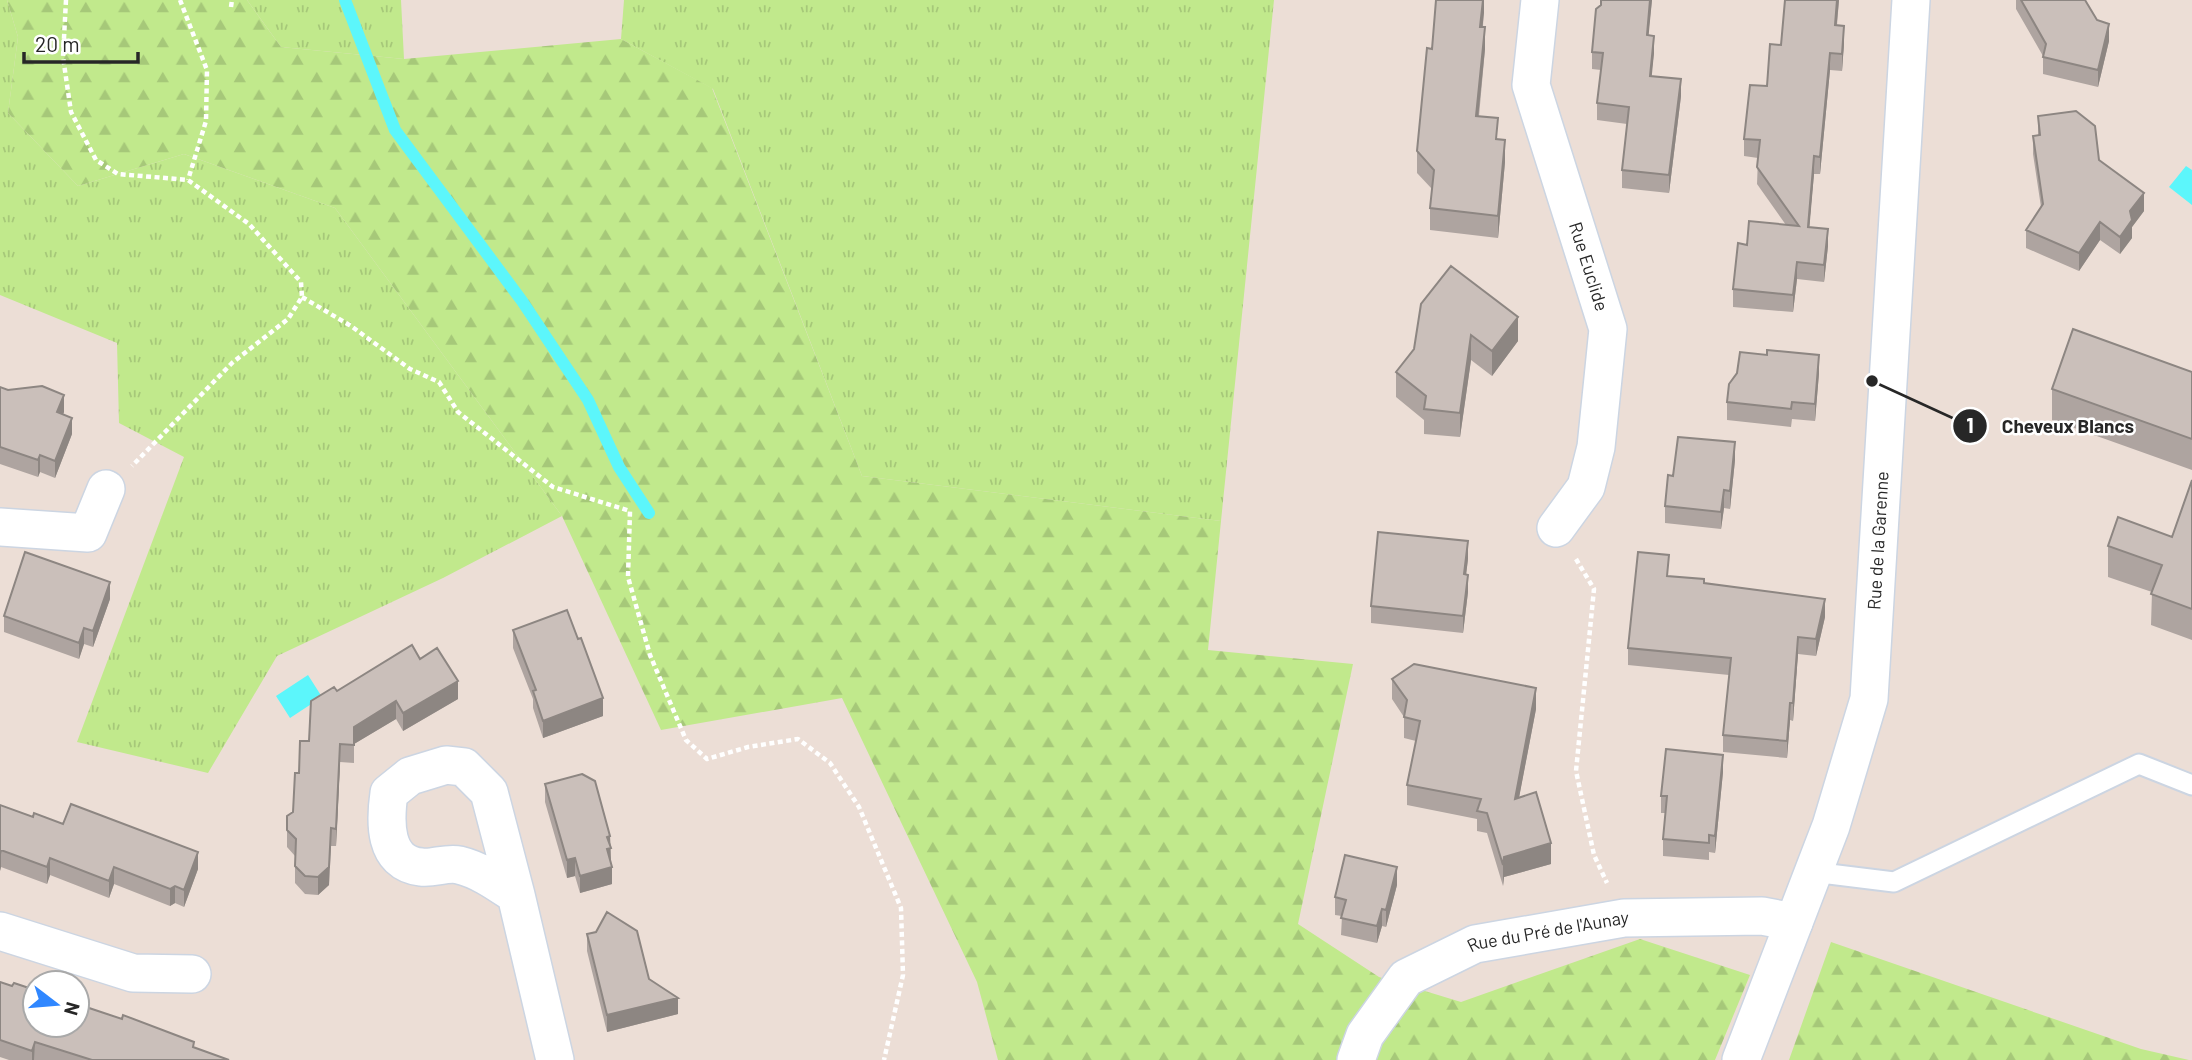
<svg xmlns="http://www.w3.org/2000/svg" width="2192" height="1060" viewBox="0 0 2192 1060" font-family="Barlow,sans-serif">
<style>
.grass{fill:url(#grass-tufts)}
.forest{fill:url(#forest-firs)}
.water{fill:#5cf6fb}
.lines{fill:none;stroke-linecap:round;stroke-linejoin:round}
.stream{stroke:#5cf6fb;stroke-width:12}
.service-casing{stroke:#ccd5e2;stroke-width:23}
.minor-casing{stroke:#ccd5e2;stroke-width:40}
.path{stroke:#fff;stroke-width:4.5;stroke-dasharray:5 3.5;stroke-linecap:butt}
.service{stroke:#fff;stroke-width:19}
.minor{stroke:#fff;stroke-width:37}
.wall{fill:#aea4a0}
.shaded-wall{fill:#8d8682}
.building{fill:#cabfba;stroke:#8d8682;stroke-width:2}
.labels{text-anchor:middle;stroke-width:5;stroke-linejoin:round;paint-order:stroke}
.street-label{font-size:18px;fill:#272727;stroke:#fff}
.leader{fill:none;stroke:#272727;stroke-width:2.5}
.callout-dot{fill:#272727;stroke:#fff;stroke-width:2.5}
.mark-label{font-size:21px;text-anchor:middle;font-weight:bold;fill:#fff}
.callout-label{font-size:19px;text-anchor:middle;font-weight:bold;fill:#272727;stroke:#fff;stroke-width:5;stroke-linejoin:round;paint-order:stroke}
</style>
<defs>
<pattern id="grass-tufts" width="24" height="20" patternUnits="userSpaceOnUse" patternTransform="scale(1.75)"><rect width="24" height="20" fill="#c1e98c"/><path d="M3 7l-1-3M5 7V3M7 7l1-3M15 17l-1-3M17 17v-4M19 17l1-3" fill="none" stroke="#a6c879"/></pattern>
<pattern id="forest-firs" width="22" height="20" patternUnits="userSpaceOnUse" patternTransform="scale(1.75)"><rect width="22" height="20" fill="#c1e98c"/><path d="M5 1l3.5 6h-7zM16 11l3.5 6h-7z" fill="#a6c879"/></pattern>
</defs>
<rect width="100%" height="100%" fill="#ecded6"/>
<path class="grass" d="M0,0H7L18,37L8,113L78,186L184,154L335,208L562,516L443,578L277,656L208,773L77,742L184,457L119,423L117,343L0,295Z
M247,0H401L404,59L281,47Z
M624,0H1274L1221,521L862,476L713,89L621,39Z"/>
<path class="forest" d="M7,0H247L281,47L404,59L621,39L712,88L862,476L1221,521L1208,650L1353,664L1298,924L1379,977L1461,1002L1640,939L1750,975L1715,1060H998L977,982L842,698L661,730L562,516L335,208L184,154L78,186L8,113L18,37Z
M1831,942L2141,1049L2189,1060H1789Z"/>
<path class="water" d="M2186,166L2192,170V205L2169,187Z
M308,675L322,697L290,718L276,696Z"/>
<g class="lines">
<path class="stream" d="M345,0L395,130L522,301L588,400L619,467L649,513"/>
<g class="service-casing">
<path id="service" d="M1813,872L1894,882L2139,764L2192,785"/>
</g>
<g class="minor-casing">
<g id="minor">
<path id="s1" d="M1540,0L1531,85L1608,329L1596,447L1586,487L1556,528"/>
<path d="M0,527L88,533L106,489"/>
<path d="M516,895C498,883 480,870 459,865C447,862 433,869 421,867C383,863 385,821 389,793L410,776L446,765L464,767L489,792L516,895L555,1060"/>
<path d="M0,931L133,973L192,974"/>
<path id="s2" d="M1356,1060L1365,1035L1406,978L1475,944L1624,918L1762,916L1794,922"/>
<path id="s3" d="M1741,1060L1831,826L1869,699L1911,0"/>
</g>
</g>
<path class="path" d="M66,0L63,57L71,112L96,160L118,174L188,180L249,224L301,282L302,297L288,319L232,363L132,466
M180,0L207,70L206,121L188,180
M231,7L232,0
M302,297L351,326L410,369L439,382L458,412L553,487L630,511L628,577L650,655L686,740L707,759L748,747L798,739L830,763L859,807L901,908L903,975L884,1060
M1576,559L1594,589L1576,771L1594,855L1607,883"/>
<use href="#service" class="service"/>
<use href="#minor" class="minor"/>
</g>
<path class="wall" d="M1484,0L1483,27L1485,49L1479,116L1498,139L1505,162L1498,238L1430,230V208L1432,189L1417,173V151L1432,49Z
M1601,0H1652L1648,35L1654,53L1651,76L1681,96L1669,193L1622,188V170L1627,124L1597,120V103L1601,70L1592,69V52Z
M1839,0L1837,25L1844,43L1842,71L1830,70L1820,174H1814L1809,227L1828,246L1824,282L1797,279L1793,312L1733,307V289L1747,245L1786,225L1757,184L1758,158L1744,156V139L1767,86L1781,45Z
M2016,0H2085L2109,41L2098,87L2043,74V56L2016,9Z
M2038,116L2099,160L2144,211L2132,227V238L2120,254L2100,240L2079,271L2026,248V230L2041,207L2033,154V136L2038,135Z
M1421,304L1518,341L1492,376L1471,360L1460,437L1424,434V420L1396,397V372L1414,349Z
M2192,372V470L2052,420V389Z
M1819,373L1815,421L1792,419L1791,427L1727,420V402Z
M0,387L64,412L63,414L72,434L55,478L40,472L38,477L0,464Z
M1735,460L1730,509L1724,508L1721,529L1665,523V506L1673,476Z
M2192,480V640L2151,625L2152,592L2108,577V546L2172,537Z
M1468,559L1466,574L1468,592L1463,633L1371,623V606Z
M1669,576L1704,584L1825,617L1816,656L1798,654L1793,721L1790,720L1787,758L1723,752V735L1729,675L1628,665V648Z
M110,599L93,647L84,644L79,659L4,632V616Z
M513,630L578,639L603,716L543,738L533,708V699L513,648Z
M420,659L458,699L403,731L396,719L354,744V763L340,762L336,846H331L329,885L318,895L305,894L295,883V856L287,847V816L293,812L299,773L309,741L337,691Z
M1392,679L1536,709L1519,797L1551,864L1504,877L1503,886L1487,833L1477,831V819L1407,805V785L1416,741L1404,738V717L1392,699Z
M1723,772L1715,853L1709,852V860L1663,856V839L1666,813H1661V796Z
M545,784L610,836L612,884L580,893L575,876L567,878L545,802Z
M0,805L33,817L63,824L198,869L184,907L175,903L170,906L114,884L109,898L50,875L47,884L1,867L0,871Z
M1397,885L1386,927L1382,926L1377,943L1341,935L1342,916L1335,915V897Z
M587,934L649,979L678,1014L607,1032L587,951Z
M0,982L194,1048L229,1060H9L0,1057Z"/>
<path class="shaded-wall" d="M1483,0H1484V13L1480,49V27Z
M1650,0H1652L1647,52V35Z
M1837,0H1839L1835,42V25Z
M2109,24V41L2098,87V70Z
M1844,26V43L1842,71V54Z
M1485,27V49L1476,138V116Z
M1654,36V53L1650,94V76Z
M1830,53V70L1820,174V157Z
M1681,79V96L1669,193V175Z
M1505,140V162L1498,238V216Z
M1814,156V174L1808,244V227Z
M2144,193V211L2132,227V238L2120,254V237L2130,211Z
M2100,222V240L2079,271V253Z
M1828,229V246L1824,282V265Z
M1797,262V279L1793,312V295Z
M1518,317V341L1492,376V351Z
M1471,335V360L1460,437V413Z
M1819,355V373L1815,421V404Z
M64,395V412L57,429V412Z
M72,418V434L55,478V461Z
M1735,442V460L1730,509V491Z
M40,455V472L38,477V460Z
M1724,490V508L1721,529V512Z
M1468,541V559L1464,592V574Z
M1468,575V592L1463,633V616Z
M110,582V599L93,647V631Z
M1825,599V617L1816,656V639Z
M84,628V644L79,659V643Z
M1798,637V654L1793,721V703Z
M458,681V699L403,731V713Z
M1536,688V709L1515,819V799Z
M603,698V716L543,738V721Z
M396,701V719L354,744V763V727Z
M1790,703V720L1787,758V741Z
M340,744V762L336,846V829Z
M1723,755V772L1715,853V836Z
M331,828L329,885L318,895V877Z
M610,836L611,865L607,867V837Z
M1551,843V864L1504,877L1503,886V865L1504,857Z
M1,850V867L0,871V854Z
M198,852V869L184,907V890Z
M50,858V875L47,884V867Z
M575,858V876L567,878V860Z
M114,867V884L109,898V881Z
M612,867V884L580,893V876Z
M1397,867V885L1386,927V910Z
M175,886V903L170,906V889Z
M1382,909V926L1377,943V926Z
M678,998V1014L607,1032V1015Z
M35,1042L34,1060H32V1051Z"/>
<path class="building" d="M1436,0H1483L1480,27H1485L1476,116L1498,118L1496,139L1505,140L1498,216L1430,208L1434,170L1417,151L1427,48L1432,49Z
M1601,0H1650L1647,35L1654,36L1650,76L1681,79L1669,175L1622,170L1629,107L1597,103L1603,53L1592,52L1596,9L1601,5Z
M1785,0H1837L1835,25L1844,26L1842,54L1830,53L1820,157L1814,156L1808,227L1828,229L1824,265L1797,262L1793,295L1733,289L1738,243L1747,245L1749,221L1799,226L1757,167L1760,140L1744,139L1750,85L1767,86L1770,44L1781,45Z
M2021,0H2085L2097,20L2109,24L2098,70L2043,57L2046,44Z
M2076,111L2095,126L2099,160L2144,193L2130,211L2132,220L2120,237L2100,222L2079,253L2026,230L2043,204L2033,136L2040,135L2038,116Z
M1451,266L1518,317L1492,351L1471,335L1460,413L1424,409L1426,396L1396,372L1414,349L1421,304Z
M2073,329L2192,372V439L2052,389Z
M1767,350L1819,355L1815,404L1792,402L1791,409L1727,402L1729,384L1737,373L1740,352L1767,355Z
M42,386L64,395L57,412L72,418L55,461L40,455L38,460L0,447V387L8,390Z
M1678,437L1735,442L1730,491L1724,490L1721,512L1665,506L1668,475L1673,476Z
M2192,480V609L2151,594L2162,565L2108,546L2118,517L2172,537Z
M1378,532L1468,541L1464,574L1468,575L1463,616L1371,606Z
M25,552L110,582L93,631L84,628L79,643L4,616Z
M1638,552L1669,555L1667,576L1704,579V583L1825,599L1816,639L1798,637L1793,703H1790L1787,741L1723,735L1731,658L1628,648Z
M567,610L578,639L581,638L603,698L543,721L533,691L536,690L513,630Z
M412,645L420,659L437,648L458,681L403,713L396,701L354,727V745L340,744L336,829L331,828L329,867L318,877L305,876L295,866L296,839L287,830V816L293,812L295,773H299L300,741H309L311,701L334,687L337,691Z
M1414,664L1536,688L1515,799L1536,792L1551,843L1504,857L1503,865L1487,813L1477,811L1481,799L1407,785L1420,721L1404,717L1407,700L1392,679Z
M1666,749L1723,755L1715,836L1709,835V843L1663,839L1667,796H1661Z
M582,774L595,781L610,836L607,837L611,848L607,849L612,867L580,876L575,858L567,860L545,784Z
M71,804L198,852L184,890L175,886L170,889L114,867L109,881L50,858L47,867L1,850L0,854V805L33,817L34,813L63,824Z
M1345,855L1397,867L1386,910L1382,909L1377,926L1341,918L1346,900L1335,897Z
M607,912L637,931L649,979L678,998L607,1015L587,934L596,932Z
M0,982L12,986L14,983L35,990V1025H77V1004L122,1019L123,1015L194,1042L193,1047L229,1060H92L35,1042L32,1051L0,1040Z"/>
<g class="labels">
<g class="street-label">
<text dy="6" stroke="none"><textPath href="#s1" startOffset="276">Rue Euclide</textPath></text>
<text dy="6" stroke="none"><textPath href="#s3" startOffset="542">Rue de la Garenne</textPath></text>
<text dy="6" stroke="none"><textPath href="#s2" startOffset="248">Rue du Pré de l'Aunay</textPath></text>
</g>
</g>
<path class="leader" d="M1872 381L1970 426"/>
<g class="callout-dot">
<circle cx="1872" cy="381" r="7"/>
<circle cx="1970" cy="426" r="18"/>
</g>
<g class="mark-label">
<text x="1970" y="433">1</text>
</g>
<g class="callout-label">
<text x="2068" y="433">Cheveux Blancs</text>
</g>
<g transform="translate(56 1004) rotate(106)"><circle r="33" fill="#ffffff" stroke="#a9a9a9" stroke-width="2"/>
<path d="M0-5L12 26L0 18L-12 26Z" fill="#3087ff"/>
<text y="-10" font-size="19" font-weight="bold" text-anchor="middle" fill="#272727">N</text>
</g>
<path d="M24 52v10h114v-10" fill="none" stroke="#272727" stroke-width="3.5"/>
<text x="35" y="52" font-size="21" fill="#272727" stroke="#ffffff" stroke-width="5" paint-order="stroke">20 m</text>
</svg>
